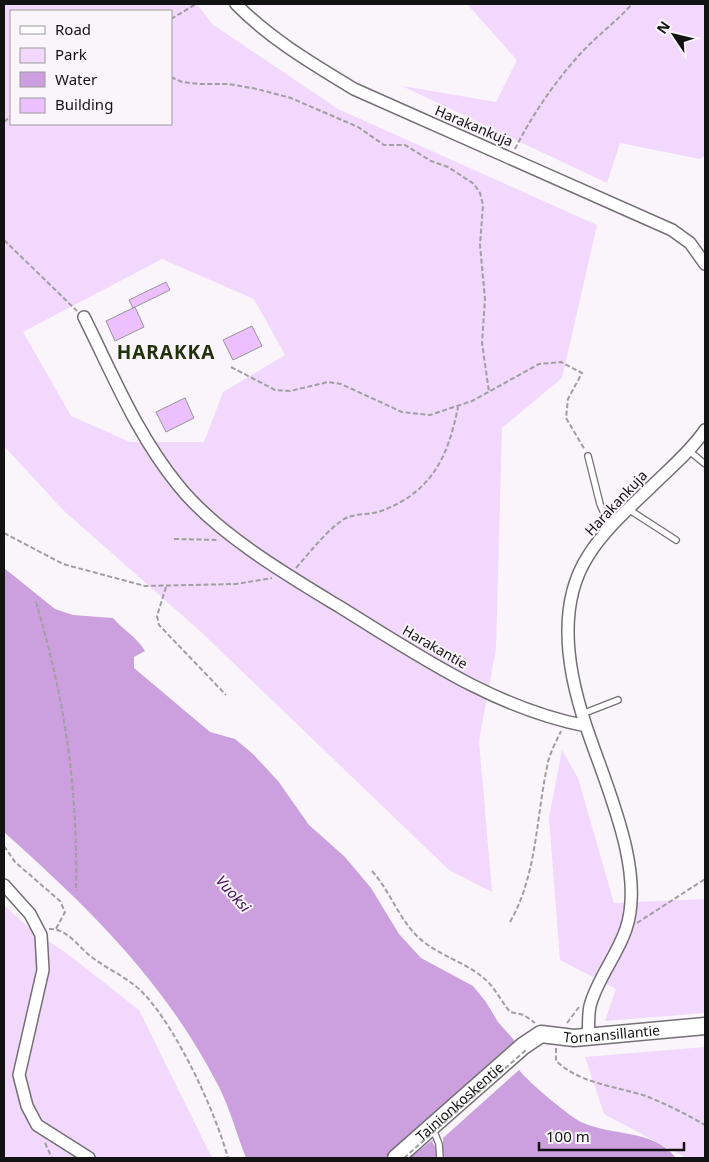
<svg xmlns="http://www.w3.org/2000/svg" width="709" height="1162" viewBox="0 0 709 1162" font-family="'Noto Sans',sans-serif">
<style>
.green{fill:#f2d8fc;fill-rule:evenodd}
.water{fill:#cca0de}
.pier{fill:#f9f5fa}
.building{fill:#ecbffe;stroke:#989599}
.lines{fill:none;stroke-linecap:round;stroke-linejoin:round}
.lane-casing{stroke:#737074;stroke-width:8}
.street-casing{stroke:#737074;stroke-width:14}
.secondary-casing{stroke:#737074;stroke-width:19}
.path{stroke:#a09ea1;stroke-width:2;stroke-dasharray:5 2.5;stroke-linecap:butt}
.lane{stroke:#fff;stroke-width:5.5}
.street{stroke:#fff;stroke-width:11}
.secondary{stroke:#fff;stroke-width:16}
.path-bridge{stroke:#a09ea1;stroke-width:2;stroke-dasharray:5 2.5;stroke-linecap:butt}
.labels{text-anchor:middle;stroke-width:4;stroke-linejoin:round;paint-order:stroke}
.street-label{font-size:14px;fill:#141314;stroke:#f9f5fa}
.water-label{font-size:15px;font-style:italic;fill:#450d57;stroke:#f9f5fa}
.district-label{font-size:19px;font-weight:bold;letter-spacing:1px;fill:#23300c;stroke:#f9f5fa}
</style>
<rect width="100%" height="100%" fill="#f9f5fa"/>
<path class="green" d="M4,4H197L212,24L338,109L597,225L562,378L502,428L496,648L479,741L492,892L449,870L200,631L63,510L4,446ZM11,11H171V124H11ZM162,259L254,299L285,355L223,392L204,442H130L71,416L23,332Z
M467,4H705V156L700,159L620,143L607,183L402,86L496,102L517,60Z
M562,750L578,778L614,903L705,899V1013L605,1021L616,989L560,960L549,818Z
M4,905L28,927L69,955L139,1010L212,1158H4Z
M705,1047V1158H687L604,1114L585,1057Z"/>
<path class="water" d="M4,568L55,609L73,615L113,618C123,630 137,637 145,651L134,657V668L210,732L235,739L253,754L278,781L309,825L345,857L371,888L399,934L421,958L473,986L486,1002L498,1022L514,1040C513,1051 513,1061 519,1070C527,1081 569,1116 581,1122C613,1137 652,1128 676,1158H443V1132L432,1142L437,1149V1158H246C237,1135 230,1109 219,1087C165,982 91,910 4,832Z"/>
<path class="pier" d="M515,1053L519,1070L443,1138V1132L409,1158H389Z"/>
<path class="building" d="M166,282L170,290L133,308L129,300Z
M135,307L144,327L115,341L106,321Z
M252,326L262,346L233,360L223,340Z
M185,398L194,418L166,432L156,412Z"/>
<g class="lines">
<g class="lane-casing">
<path id="lane" d="M688,450L705,464
M588,456L600,504L610,527
M628,509L676,540
M582,714L618,700
M433,1129L439,1144L440,1158"/>
</g>
<g class="street-casing">
<path id="street" d="M236,4C270,39 313,64 354,89L672,230L690,243L705,264
M84,317C113,375 137,435 178,485C216,533 287,575 340,607C418,655 494,708 586,726C605,784 646,870 626,929C617,956 597,979 590,1006C588,1015 589,1026 588,1036
M586,726C568,673 556,606 588,556C604,530 628,509 650,488C668,470 690,452 705,430
M4,885L30,914L41,935L43,970L19,1075L27,1106L37,1125L89,1158"/>
</g>
<g class="secondary-casing">
<g id="secondary">
<path id="s1" d="M396,1158L523,1046L541,1034L574,1038L705,1026"/>
</g>
</g>
<path class="path" d="M171,19L196,4
M171,77L182,82L199,84H229L257,89L291,98L358,127L384,145H405L431,161L448,167L474,184L480,193L483,205L480,245L485,299L482,343L489,392
M4,122L11,116
M515,149C532,115 556,80 582,52C598,35 617,21 632,4
M4,240L77,311
M231,367L275,390L290,391L328,382L341,384L402,412L430,415L472,401L539,364L561,362L582,373L568,399L566,418L585,450
M4,533L63,564L145,586L236,584L272,578
M174,539L219,540
M296,568C312,550 325,532 344,519C355,513 370,515 381,511C432,492 448,457 458,407
M166,587L157,616L159,625L226,695
M36,602C65,700 78,788 76,891
M4,846L15,862L60,901L65,912L56,929
M372,871C390,891 399,919 418,937C438,956 467,962 487,981C496,990 502,1002 510,1012L524,1015L535,1023
M510,922C537,875 536,819 547,767C549,754 556,742 561,731
M637,923L705,879
M49,929C66,928 77,945 89,955C106,969 130,978 145,995C178,1031 215,1111 228,1158
M567,1023L579,1007
M556,1048V1061C581,1084 615,1086 646,1096C666,1104 686,1114 705,1125
M45,1143L52,1158"/>
<use href="#lane" class="lane"/>
<use href="#street" class="street"/>
<use href="#secondary" class="secondary"/>
<path class="path-bridge" d="M404,1158L526,1050"/>
</g>
<g class="labels">
<g class="street-label">
<text transform="translate(474 126) rotate(23)" y="5">Harakankuja</text>
<text transform="translate(616 503) rotate(-47)" y="5">Harakankuja</text>
<text transform="translate(435 647) rotate(30)" y="5">Harakantie</text>
<text dy="5" stroke="none"><textPath href="#s1" startOffset="262">Tornansillantie</textPath></text>
<text dy="5" stroke="none"><textPath href="#s1" startOffset="85">Tainionkoskentie</textPath></text>
</g>
<g class="water-label">
<text transform="translate(233 894) rotate(48)" y="5">Vuoksi</text>
</g>
<g class="district-label">
<text x="166" y="359">HARAKKA</text>
</g>
</g>
<rect width="709" height="1162" fill="none" stroke="#141314" stroke-width="10"/>
<rect x="10" y="10" width="162" height="115" fill="#f9f5fa" stroke="#9d9b9e"/>
<rect x="20" y="26" width="25" height="8" fill="#ffffff" stroke="#9d9b9e"/>
<text x="55" y="35" font-size="15" fill="#141314">Road</text>
<rect x="20" y="48" width="25" height="15" fill="#f2d8fc" stroke="#9d9b9e"/>
<text x="55" y="60" font-size="15" fill="#141314">Park</text>
<rect x="20" y="72" width="25" height="15" fill="#cca0de" stroke="#9d9b9e"/>
<text x="55" y="85" font-size="15" fill="#141314">Water</text>
<rect x="20" y="98" width="25" height="15" fill="#ecbffe" stroke="#9d9b9e"/>
<text x="55" y="110" font-size="15" fill="#141314">Building</text>
<g transform="translate(674 35) rotate(305)" stroke="#f9f5fa" stroke-width="4" paint-order="stroke">
<path d="M0-4L9 19L0 12L-9 19Z" fill="#141314"/>
<text y="-8" font-size="14" font-weight="bold" text-anchor="middle" fill="#141314">N</text>
</g>
<path d="M539 1142v8h145v-8" fill="none" stroke="#141314" stroke-width="2.5"/>
<text x="546" y="1142" font-size="15" fill="#141314" stroke="#f9f5fa" stroke-width="4" paint-order="stroke">100 m</text>
</svg>
